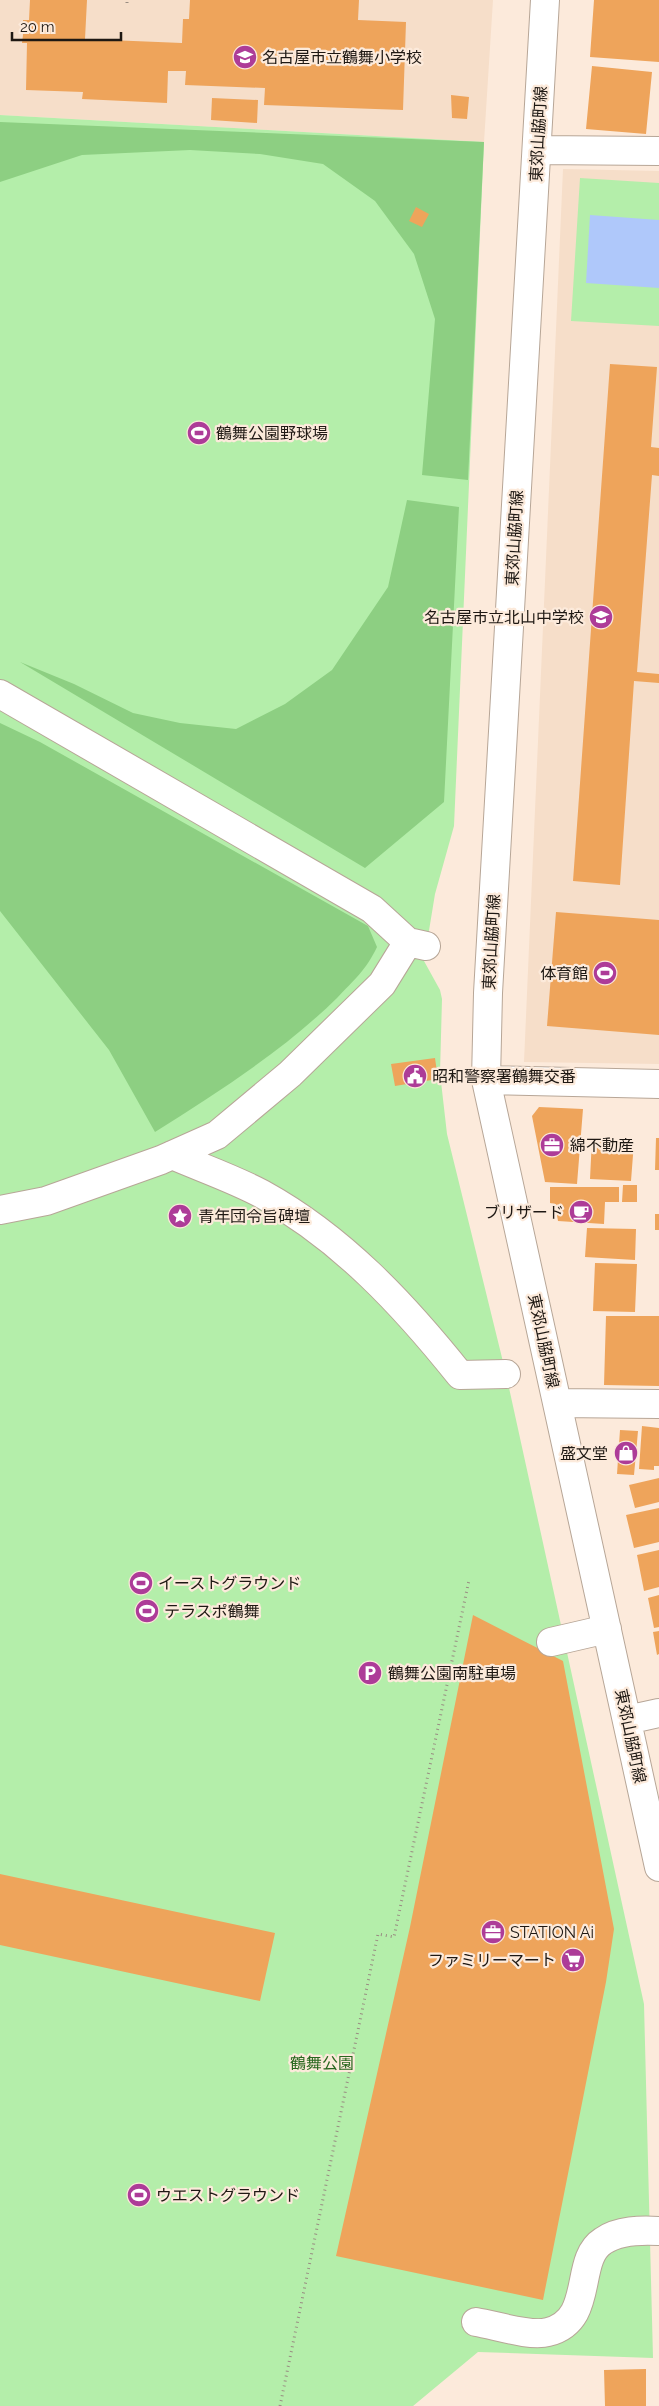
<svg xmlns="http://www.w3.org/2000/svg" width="659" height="2406" viewBox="0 0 659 2406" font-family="Raleway,'Noto Sans JP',sans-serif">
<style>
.built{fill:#f6dec9}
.green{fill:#b4eeaa}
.forest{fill:#8dcf82}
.water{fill:#afc8fa}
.building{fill:#eea45b}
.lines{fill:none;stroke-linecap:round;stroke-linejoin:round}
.minor-casing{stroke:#b7a697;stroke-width:30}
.path{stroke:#998d82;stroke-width:3;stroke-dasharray:1 4;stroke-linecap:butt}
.minor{stroke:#fff;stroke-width:28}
.labels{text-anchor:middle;stroke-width:4.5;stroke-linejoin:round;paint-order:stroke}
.poi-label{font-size:16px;fill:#1e1813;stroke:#fceadb;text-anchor:start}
.street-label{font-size:16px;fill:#1e1813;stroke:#fceadb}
.park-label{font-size:16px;fill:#28671e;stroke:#fceadb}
</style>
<rect width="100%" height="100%" fill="#fceadb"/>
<path class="built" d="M0,0H493L484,142L0,115Z
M563,169L659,171V1064L524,1062Z"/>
<path class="green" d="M0,115L484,142L454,826L435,894L424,961L440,990L442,999L440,1073L447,1134L506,1374L644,2004L653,2358L478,2352L413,2406H0Z
M580,178L659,183V326L571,321Z"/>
<path class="forest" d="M0,122L484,142L468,480L422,475L435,319L414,254L375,201L323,164L260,154L190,150L82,155L0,182Z
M407,500L459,507L444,802L365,868L20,662L74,684L133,713L180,723L236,729L285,704L332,670L388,587Z
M0,723L40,742L368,926L377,947C366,970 354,980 337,998C283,1051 218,1092 155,1132L109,1050L0,911Z"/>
<path class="water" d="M590,215L659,220V288L586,283Z"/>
<path class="building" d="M30,0H87L85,39L182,43L183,19H189L190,0H359L358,20L406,22L403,110L264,105L265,88L185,85L186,71H168L167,103L82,99L83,92L26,90L27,43H22L23,35V20H29Z
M594,0H659V62L590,57Z
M592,66L652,72L646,134L586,129Z
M451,95L469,97L467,119L452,118Z
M212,98L258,100L257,123L211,120Z
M416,207L429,214L422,227L409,221Z
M610,364L657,367L651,447L659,448V476L652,475L637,672L659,674V683L634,681L620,885L573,881Z
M556,912L659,920V1035L547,1026Z
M435,1058L438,1079L395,1086L391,1064Z
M539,1107L583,1109L577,1184L545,1182L532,1116Z
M592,1138L634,1142L631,1181L590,1179Z
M656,1138H659V1170H655Z
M623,1185H637V1202H622Z
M550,1187H619V1202H605L604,1224L558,1221L555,1204L550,1203Z
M655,1214H659V1230H655Z
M587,1228L636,1229L635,1260L585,1257Z
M595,1263L637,1264L635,1312L593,1311Z
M606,1316H659V1386L604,1385Z
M642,1426L659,1428V1466H654V1470L639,1469Z
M620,1430L638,1431L634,1475L617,1474Z
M659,1478V1502L635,1508L629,1485Z
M659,1508V1542L634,1548L626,1515Z
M659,1550V1587L644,1591L637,1555Z
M659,1595V1627L654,1628L648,1598Z
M473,1615L563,1661L614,1929L606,1982L543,2300L336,2256L410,1927Z
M659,1631V1654L657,1655L653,1632Z
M0,1874L275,1933L260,2001L0,1945Z
M646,2369V2406H605L604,2370Z"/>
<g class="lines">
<g class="minor-casing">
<path id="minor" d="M545,0L488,993L486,1080L659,1867
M537,150L659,151
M0,694L372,909L408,942L426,946
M486,1080L659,1084
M172,1155C202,1168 234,1179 262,1194C342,1238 404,1305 460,1375L506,1374
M0,1210L46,1201L161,1160L217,1135L290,1074L382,984L408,942
M558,1403L659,1404
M551,1642L607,1629
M627,1720L659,1713
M476,2322C495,2325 530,2337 548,2332C596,2320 573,2260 603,2241C619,2230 641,2230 659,2231"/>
</g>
<path class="path" d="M127,3V0
M280,2406L378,1934L394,1937L469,1580"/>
<use href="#minor" class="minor"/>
</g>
<defs>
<g id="school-disc" transform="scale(1.25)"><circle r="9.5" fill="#ad3c98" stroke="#fceadb"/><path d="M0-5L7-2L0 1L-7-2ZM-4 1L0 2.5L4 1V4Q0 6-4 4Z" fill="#fff"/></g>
<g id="stadium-disc" transform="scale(1.25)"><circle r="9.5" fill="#ad3c98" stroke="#fceadb"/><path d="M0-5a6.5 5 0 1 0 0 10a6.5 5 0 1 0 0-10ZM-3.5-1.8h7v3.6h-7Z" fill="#fff"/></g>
<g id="civic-disc" transform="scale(1.25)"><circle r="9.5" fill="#ad3c98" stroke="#fceadb"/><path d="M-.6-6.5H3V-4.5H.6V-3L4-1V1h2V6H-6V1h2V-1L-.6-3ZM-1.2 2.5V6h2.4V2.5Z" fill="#fff"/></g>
<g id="office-disc" transform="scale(1.25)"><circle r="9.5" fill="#ad3c98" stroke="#fceadb"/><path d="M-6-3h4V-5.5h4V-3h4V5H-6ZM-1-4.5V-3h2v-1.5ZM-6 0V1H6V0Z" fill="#fff"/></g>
<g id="cafe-disc" transform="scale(1.25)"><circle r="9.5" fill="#ad3c98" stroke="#fceadb"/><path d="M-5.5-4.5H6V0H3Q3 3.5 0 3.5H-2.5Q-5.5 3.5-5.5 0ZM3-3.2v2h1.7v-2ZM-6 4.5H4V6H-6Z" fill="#fff"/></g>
<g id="sight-disc" transform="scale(1.25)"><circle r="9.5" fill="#ad3c98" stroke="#fceadb"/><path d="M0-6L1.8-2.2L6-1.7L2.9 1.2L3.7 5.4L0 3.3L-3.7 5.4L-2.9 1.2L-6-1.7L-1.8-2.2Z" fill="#fff"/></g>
<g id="shop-disc" transform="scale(1.25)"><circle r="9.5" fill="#ad3c98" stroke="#fceadb"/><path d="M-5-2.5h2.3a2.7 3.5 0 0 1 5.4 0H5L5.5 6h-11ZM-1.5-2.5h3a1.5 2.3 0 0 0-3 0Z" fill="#fff"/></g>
<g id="parking-disc" transform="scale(1.25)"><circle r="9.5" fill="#ad3c98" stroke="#fceadb"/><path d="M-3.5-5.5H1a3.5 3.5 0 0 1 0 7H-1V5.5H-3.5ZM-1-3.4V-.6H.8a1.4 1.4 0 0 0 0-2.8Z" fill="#fff"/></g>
<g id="supermarket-disc" transform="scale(1.25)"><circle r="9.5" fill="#ad3c98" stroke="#fceadb"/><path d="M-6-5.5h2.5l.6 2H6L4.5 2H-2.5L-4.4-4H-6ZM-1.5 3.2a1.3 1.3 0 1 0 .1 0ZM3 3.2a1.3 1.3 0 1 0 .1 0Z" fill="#fff"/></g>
</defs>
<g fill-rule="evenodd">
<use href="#school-disc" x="245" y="57"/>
<use href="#stadium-disc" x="199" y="433"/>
<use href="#school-disc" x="601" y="617"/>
<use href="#stadium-disc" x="605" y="973"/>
<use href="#civic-disc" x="415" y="1076"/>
<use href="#office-disc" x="552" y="1145"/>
<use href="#cafe-disc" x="581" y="1212"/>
<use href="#sight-disc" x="180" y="1216"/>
<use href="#shop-disc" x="626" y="1453"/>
<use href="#stadium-disc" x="141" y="1583"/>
<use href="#stadium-disc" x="147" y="1611"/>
<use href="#parking-disc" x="370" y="1673"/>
<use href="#office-disc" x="493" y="1932"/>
<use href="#supermarket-disc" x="573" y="1960"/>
<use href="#stadium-disc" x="139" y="2195"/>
</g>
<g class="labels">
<g class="poi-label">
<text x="262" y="63">名古屋市立鶴舞小学校</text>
<text x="216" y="439">鶴舞公園野球場</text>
<text x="584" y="623" text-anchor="end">名古屋市立北山中学校</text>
<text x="588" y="979" text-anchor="end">体育館</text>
<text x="432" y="1082">昭和警察署鶴舞交番</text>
<text x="570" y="1151">綿不動産</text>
<text x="564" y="1218" text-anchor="end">ブリザード</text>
<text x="198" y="1222">青年団令旨碑壇</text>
<text x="608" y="1459" text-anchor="end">盛文堂</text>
<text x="158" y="1589">イーストグラウンド</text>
<text x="164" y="1617">テラスポ鶴舞</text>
<text x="388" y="1679">鶴舞公園南駐車場</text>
<text x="510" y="1938">STATION Ai</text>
<text x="556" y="1966" text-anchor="end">ファミリーマート</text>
<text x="156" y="2201">ウエストグラウンド</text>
</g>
<g class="street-label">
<text transform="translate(538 134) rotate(-87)" y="6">東郊山脇町線</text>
<text transform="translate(514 538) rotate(-87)" y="6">東郊山脇町線</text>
<text transform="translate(491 942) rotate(-87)" y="6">東郊山脇町線</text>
<text transform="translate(544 1341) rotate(78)" y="6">東郊山脇町線</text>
<text transform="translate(631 1736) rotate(78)" y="6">東郊山脇町線</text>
</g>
<g class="park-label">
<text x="322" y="2069">鶴舞公園</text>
</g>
</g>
<path d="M12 32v8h109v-8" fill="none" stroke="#1e1813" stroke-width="2.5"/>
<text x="20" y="32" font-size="15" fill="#1e1813" stroke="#fceadb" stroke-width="4" paint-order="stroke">20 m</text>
</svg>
